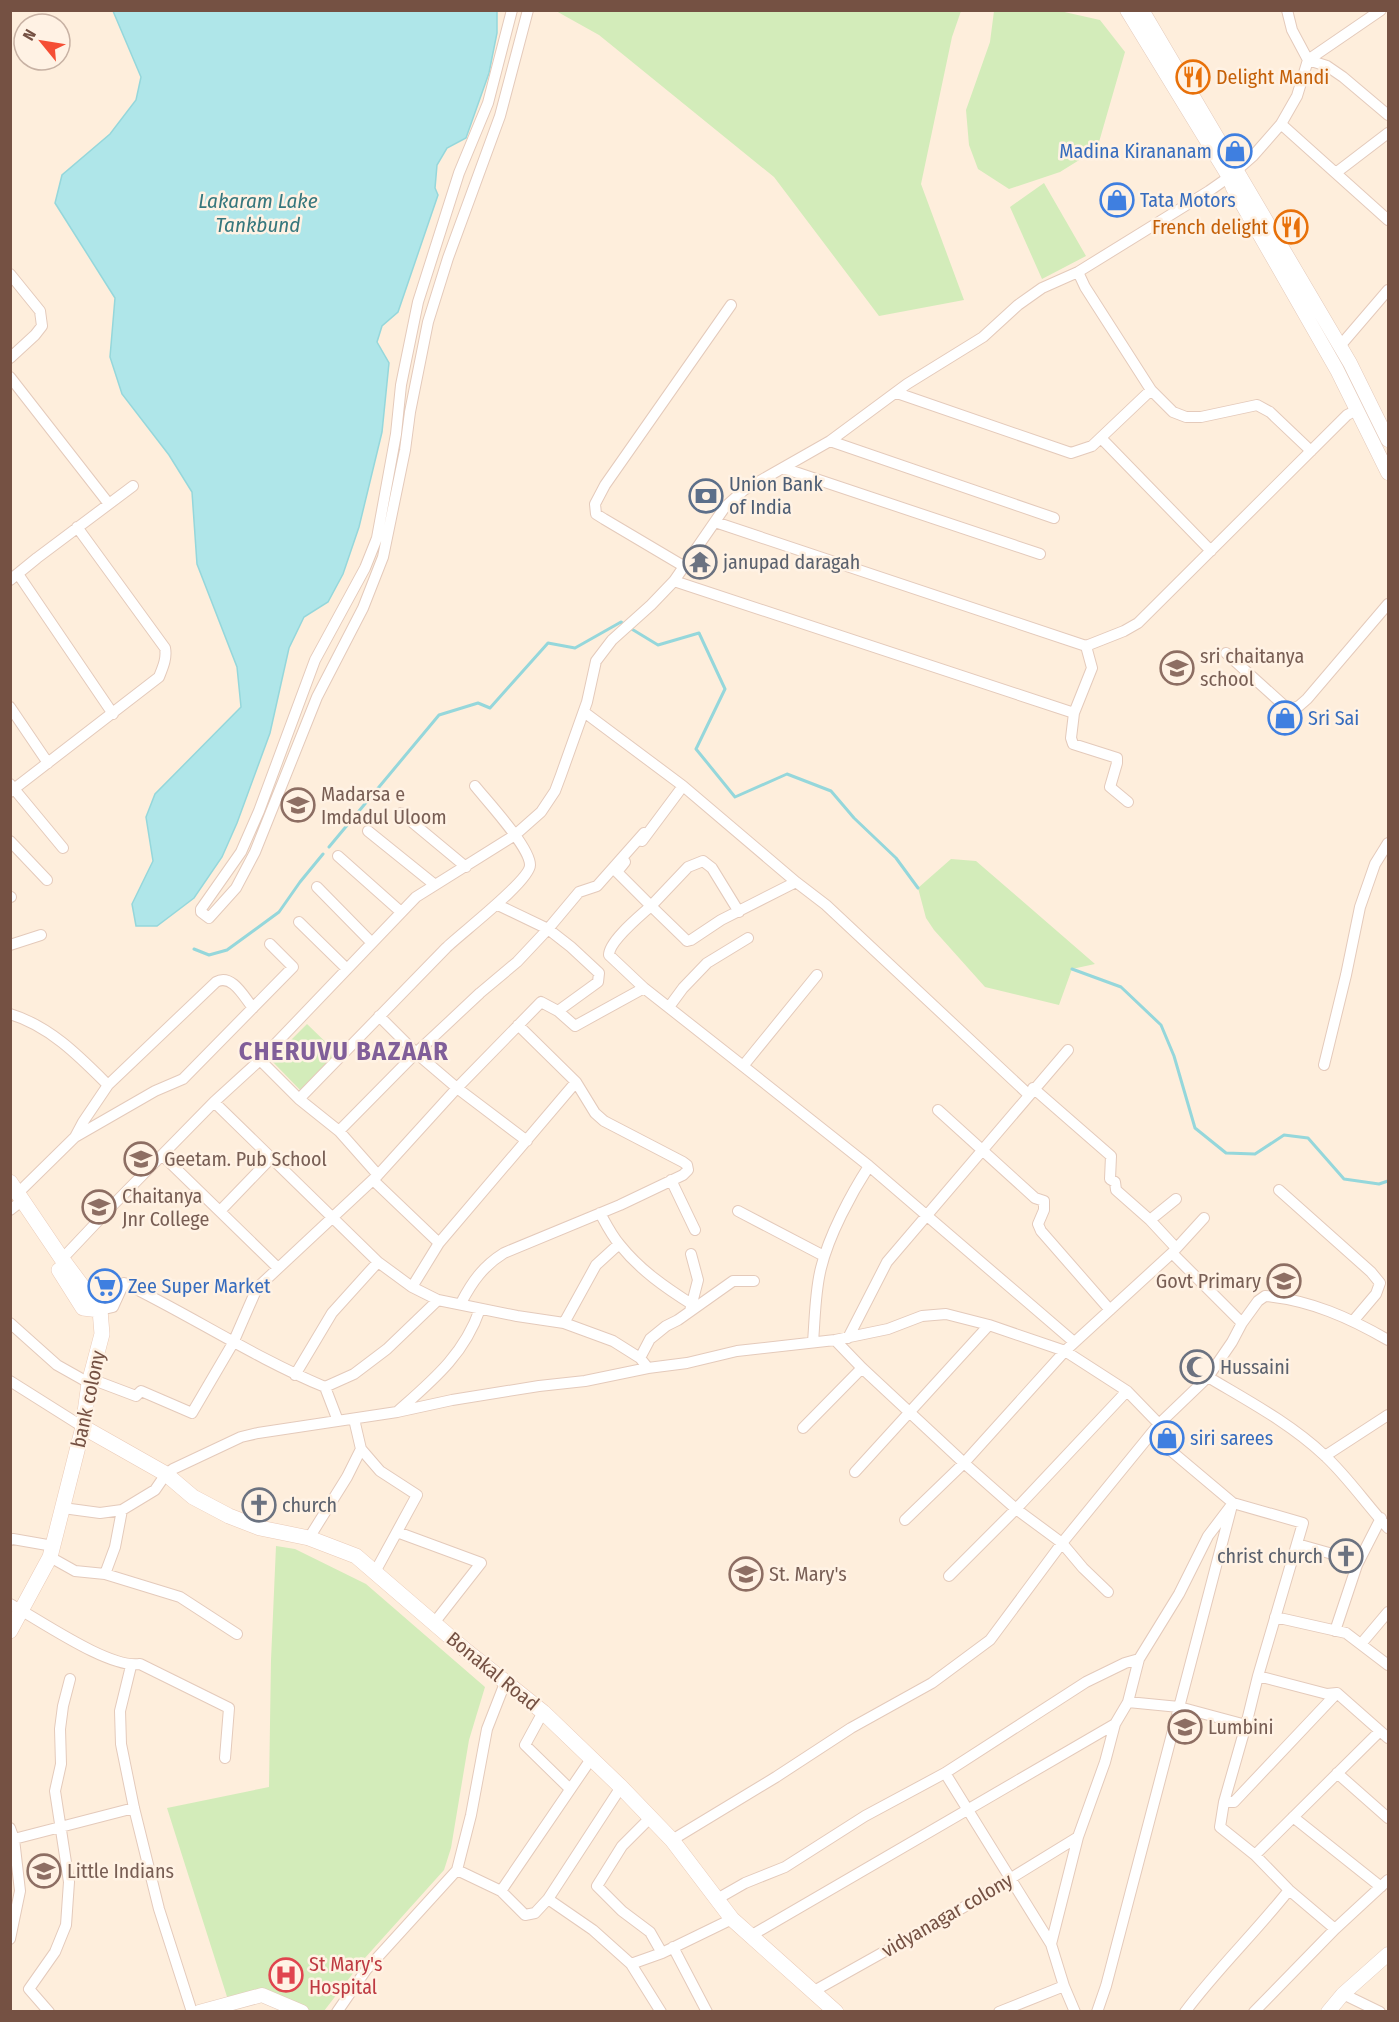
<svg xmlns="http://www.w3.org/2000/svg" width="1399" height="2022" viewBox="0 0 1399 2022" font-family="'Fira Sans Condensed',sans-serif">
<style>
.green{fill:#d3ecba}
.water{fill:#afe6e9;stroke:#95d7db;stroke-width:1.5}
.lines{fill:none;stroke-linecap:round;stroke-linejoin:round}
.stream{stroke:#95d7db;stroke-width:3}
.minor-casing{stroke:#e4cabb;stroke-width:12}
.tertiary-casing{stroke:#e4cabb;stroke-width:15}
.secondary-casing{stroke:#eacab7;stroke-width:16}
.minor{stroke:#fff;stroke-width:10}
.tertiary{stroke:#fff;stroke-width:14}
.secondary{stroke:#fff;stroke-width:15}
.labels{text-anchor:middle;stroke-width:5;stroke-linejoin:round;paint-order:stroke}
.food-label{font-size:20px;fill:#c56008;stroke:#fff2e4;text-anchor:start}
.shop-label{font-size:20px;fill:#366cbe;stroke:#fff2e4;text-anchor:start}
.service-label{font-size:20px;fill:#4e5e75;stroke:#fff2e4;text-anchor:start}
.worship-label{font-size:20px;fill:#5b616d;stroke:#fff2e4;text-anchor:start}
.education-label{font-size:20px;fill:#785e54;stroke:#fff2e4;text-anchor:start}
.street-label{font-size:20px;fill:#755143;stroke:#fff2e4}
.health-label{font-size:20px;fill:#be3a42;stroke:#fff2e4;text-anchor:start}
.water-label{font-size:21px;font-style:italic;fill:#36777d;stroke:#fff2e4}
.district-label{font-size:26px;font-weight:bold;letter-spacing:1.5px;fill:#805e99;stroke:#fff2e4}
</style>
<rect width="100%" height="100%" fill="#feeedc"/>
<path class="green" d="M556,11H961L952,37L921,184L964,300L879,316L774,177L599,35Z
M994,11H1060L1100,20L1125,52L1097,149L1060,172L1009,189L978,169L969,145L966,110L990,42Z
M1044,183L1086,256L1042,279L1010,207Z
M951,859L976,861L1095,964L1072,969L1059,1005L985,987L934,930L926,918L918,888Z
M307,1024L339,1055L302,1092L271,1060Z
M276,1546L295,1549L366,1584L485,1687L469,1740L451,1848L444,1870L364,1959L324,2011H304L263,1995L229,2003L167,1808L269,1787L271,1660Z"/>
<path class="water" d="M113,11H497V33L489,73L466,138L447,148L437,165L435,188L438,195L398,312L382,326L377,342L389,363L382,432L359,527L343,574L328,602L304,617L289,648L270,733L237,823L222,857L194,898L157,926H136L132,904L153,861L146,817L155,794L241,707L237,667L197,564L192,492L169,455L122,394L110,357L115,298L55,203L62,175L110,134L136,100L141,77Z"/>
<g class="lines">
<path class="stream" d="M630,628L658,645L699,633L725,689L696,749L735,797L787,774L831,791L854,818L896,858L918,888
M329,847L439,715L478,703L490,708L548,643L575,648L621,622L625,625
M194,949L209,955L227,950L279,912L300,882L323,854
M1072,969L1121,987L1161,1025L1174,1056L1195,1128L1226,1153L1255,1154L1284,1135L1308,1138L1344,1179L1379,1184L1388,1181"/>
<g class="minor-casing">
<path id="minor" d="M512,10L488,103L459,173L418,302L401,385L396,434L377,538L365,568L315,660L259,811L241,852L201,909V912L209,918L236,888L255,852L317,697L363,608L383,557L405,450L410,412L428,322L448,258L500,116L528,10
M1308,60L1327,66L1343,77L1388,115
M1308,60L1381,10
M1281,124L1388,220
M1337,172L1388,133
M1078,272L1085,287L1151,390L1173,412L1186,417H1201L1257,405L1270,412L1311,451
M10,274L40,311L42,326L35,335L10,358
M1340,346L1388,290
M10,377L109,504
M897,393L1071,453L1092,446L1151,390
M1101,438L1211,551
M830,441L1054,518
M783,468L1040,554
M715,522L1086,646
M685,567L604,519L596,514L595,504L605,485L731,305
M18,574L113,714
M10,580L37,558L133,486
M674,581L1074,713L1092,668L1086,646L1124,631L1138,623L1347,415L1357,410
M1226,653L1289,710L1299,706L1307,699L1388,604
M10,707L48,763
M584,712L683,786L642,841
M1074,713L1071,738L1073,744L1117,758V763L1110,787L1128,802
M10,784L63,848
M683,786L796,882
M10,792L159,677C163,667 167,658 165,648L77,527
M401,813L466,867
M368,831L435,885
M10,841L47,880
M338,856L401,912
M625,862L617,872L651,906C640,916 609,941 609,955L644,988
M317,887L372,943
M10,897H11
M498,905L548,929L571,947L599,973L598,982L558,1011
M739,912L712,868L703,861L688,867L651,906L684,938L687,941L691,940L721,920L796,882L826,905L1028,1094
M299,922L347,969
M10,945L41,935
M817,975L743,1066L869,1166L1074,1342
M669,1007L683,988L707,963L748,938
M10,1014C50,1026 80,1057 108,1085
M379,1016L416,1053L457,1088L527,1141
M260,1060L299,1099L339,1131L378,1175
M1324,1065L1346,975L1360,907L1375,864L1388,843
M1033,1088L1111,1156L1110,1179L1115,1182L1116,1190L1150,1220L1176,1248
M299,1099L446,948C460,934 530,881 530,865C530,847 487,801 475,786
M214,1102L378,1262L412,1287L438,1300L517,1316L564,1323L613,1341L640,1358L648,1368
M938,1110L1035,1198L1044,1201V1210L1038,1224L1041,1231L1110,1310
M339,1131L416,1053L480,993L517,962L548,929L579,892L597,886L644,833
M75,1137L83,1122L108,1085L216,982C232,973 244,997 253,1008
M162,1155L278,1268
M373,1180L439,1243
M671,1180L695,1230
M1279,1190L1371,1272L1380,1283L1376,1294L1354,1320
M18,1193L75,1137L155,1091L183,1079L293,967L270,944
M10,1210L23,1200
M220,1211L271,1158
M738,1211L824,1256
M600,1213C606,1224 612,1236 620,1245C640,1270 666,1288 693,1305
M1150,1220L1176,1199
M1172,1253L1242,1323
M62,1259L113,1205L214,1102L260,1060L416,897L515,835L541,812L555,791L561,775L587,702L596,661L612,640L651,605L674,581L725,507L744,490L830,441L907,384L983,337L1018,305L1042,288L1078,272L1209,191L1229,177L1253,156L1281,124L1297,96L1308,60L1292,30L1287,10
M412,1287L439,1243L576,1082
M461,1303C472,1282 483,1266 504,1253L620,1205L683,1175L688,1170L687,1165L683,1162L604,1121L595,1113L576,1082L518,1025
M100,1310L113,1307L124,1283C192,1316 255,1358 325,1387L338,1421
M690,1311L698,1280L691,1254
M10,1323L57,1365L89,1383
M564,1323L596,1265L619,1244
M848,1338L887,1262L1068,1050
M835,1340L862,1368L964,1463L1016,1509L1062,1543L1083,1568L1108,1592
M813,1342C815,1318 815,1291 821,1268C829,1235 851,1194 869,1166
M640,1358L650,1339L666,1326L678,1320L733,1281H754
M295,1375L332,1313L378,1262
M1208,1377C1248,1401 1290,1423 1324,1455C1347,1476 1366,1504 1388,1528
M91,1379L136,1396L141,1391L192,1413L233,1343L257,1288L378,1175L457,1088L541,1002L558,1011L575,1026L644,988L743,1066
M10,1381L83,1427
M325,1387L354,1374L387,1349L438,1300
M397,1412C433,1380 464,1355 480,1309
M803,1428L862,1368
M1151,1434L1233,1503L1303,1523L1258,1676L1246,1725L1224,1802L1220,1827L1255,1855L1289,1890L1335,1929
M361,1449L380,1471L417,1495L375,1572
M1325,1456L1388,1415
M855,1472L989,1325
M63,1508L100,1513L122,1510L155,1490L166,1474L173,1469L241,1437L258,1433L397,1412L452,1400L539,1386L585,1381L648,1368L687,1363L737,1351L835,1340L888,1329L922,1316L946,1314L989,1325L1065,1351L1127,1391L1159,1424
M905,1520L964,1463L1065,1351L1172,1253L1204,1218
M397,1532L481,1563L434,1623
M309,1538L347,1477L361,1449L354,1419
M10,1540L13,1539L53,1546
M1297,1544L1336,1555L1357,1565
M50,1557L75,1571L105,1574L180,1597L237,1634
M105,1574L115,1547L122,1510
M949,1576L1016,1509L1127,1391
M10,1604C40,1620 109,1669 140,1664L229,1708L225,1758
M1275,1617L1346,1633L1388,1665
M1335,1631L1357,1565L1381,1518
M1361,1644L1388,1612
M131,1666L120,1711L121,1744L134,1808L159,1909L192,2012
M1258,1676L1327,1694L1337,1693L1388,1738
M1128,1702L1179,1707L1246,1725
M543,1712L525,1745L570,1789
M945,1773L1051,1944
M1337,1773L1388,1818
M1224,1802H1234L1337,1693
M1293,1817L1381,1887
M650,1818L622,1846L597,1886L622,1911L650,1932L662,1953
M10,1828L14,1839L20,1891L10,1939
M14,1839L134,1808
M672,1840L776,1777L851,1728L932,1683L990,1640L1062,1543L1159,1424L1208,1377L1232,1342L1242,1323L1258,1301L1265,1296C1310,1300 1350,1318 1388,1340
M1255,1855L1380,1731
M457,1870L501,1891L525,1915L535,1913L548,1899L593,1930L631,1964L661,2012
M501,1891L591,1759
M548,1899L621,1787
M717,1899L745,1883L785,1867L865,1816L945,1773L1086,1682L1125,1663L1139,1659
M752,1935L1115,1724
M673,1947L707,2012
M631,1964L662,1953L732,1919
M814,1991L964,1907L1078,1837
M1343,1994L1380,2012
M49,2012L29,1989L55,1952L66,1925L69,1882L55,1791L61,1764L60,1729L63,1706L70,1679
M337,2012L366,1970L457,1870L471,1815L487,1729L505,1683
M999,2012L1064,1986
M1075,2012L1064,1986L1051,1944L1078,1837L1105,1762L1115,1724L1128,1702L1139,1659L1179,1594L1208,1536L1233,1503
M1097,2012L1106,1986L1231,1509
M1185,2012C1217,1969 1256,1932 1289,1890
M1254,2012L1335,1929L1388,1880"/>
</g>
<g class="tertiary-casing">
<path id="tertiary" d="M1127,10L1229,177L1233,188L1337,370L1388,473
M1142,10L1350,363L1388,440
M199,2012L262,1995L302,2012
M1328,2012L1343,1994L1388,1954"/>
</g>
<g class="secondary-casing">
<path id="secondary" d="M10,1182L62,1259L100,1310L102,1334L89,1383L83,1427L50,1557L10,1631
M59,1270L83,1308L100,1310
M83,1427L166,1474L193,1497L229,1516L260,1528L309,1538L356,1556L464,1649L543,1712L621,1787L672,1840L732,1919L836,2012"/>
</g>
<use href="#minor" class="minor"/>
<use href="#tertiary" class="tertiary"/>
<use href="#secondary" class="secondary"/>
</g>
<defs>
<g id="restaurant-ring" transform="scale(1.725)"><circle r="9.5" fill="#fff2e4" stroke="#e8710a" stroke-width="1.5"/><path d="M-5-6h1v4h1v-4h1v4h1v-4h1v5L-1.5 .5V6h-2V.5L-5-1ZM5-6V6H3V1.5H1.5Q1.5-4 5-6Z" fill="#e8710a"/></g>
<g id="shop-ring" transform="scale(1.725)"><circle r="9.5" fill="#fff2e4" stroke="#3f7fe0" stroke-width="1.5"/><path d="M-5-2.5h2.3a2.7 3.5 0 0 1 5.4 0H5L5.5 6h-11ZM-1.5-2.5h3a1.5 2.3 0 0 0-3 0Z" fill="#3f7fe0"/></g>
<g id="bank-ring" transform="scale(1.725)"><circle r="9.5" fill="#fff2e4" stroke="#5c6f8a" stroke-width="1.5"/><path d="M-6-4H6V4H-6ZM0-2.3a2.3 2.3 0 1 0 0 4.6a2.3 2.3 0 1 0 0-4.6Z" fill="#5c6f8a"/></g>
<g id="temple-ring" transform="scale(1.725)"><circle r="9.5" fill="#fff2e4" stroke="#6b7280" stroke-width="1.5"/><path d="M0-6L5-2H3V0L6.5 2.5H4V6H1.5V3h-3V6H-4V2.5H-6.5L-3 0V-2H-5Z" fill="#6b7280"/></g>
<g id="school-ring" transform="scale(1.725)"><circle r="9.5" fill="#fff2e4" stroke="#8d6e63" stroke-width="1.5"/><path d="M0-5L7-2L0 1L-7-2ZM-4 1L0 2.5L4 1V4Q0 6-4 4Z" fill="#8d6e63"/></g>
<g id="university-ring" transform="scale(1.725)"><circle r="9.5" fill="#fff2e4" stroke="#8d6e63" stroke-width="1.5"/><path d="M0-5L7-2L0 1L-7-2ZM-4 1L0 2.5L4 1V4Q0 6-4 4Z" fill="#8d6e63"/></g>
<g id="supermarket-ring" transform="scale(1.725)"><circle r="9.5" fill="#fff2e4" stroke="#3f7fe0" stroke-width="1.5"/><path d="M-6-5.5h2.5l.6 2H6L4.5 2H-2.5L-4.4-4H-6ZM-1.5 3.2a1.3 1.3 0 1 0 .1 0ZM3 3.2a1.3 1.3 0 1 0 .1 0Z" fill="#3f7fe0"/></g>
<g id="mosque-ring" transform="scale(1.725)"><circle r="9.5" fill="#fff2e4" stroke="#6b7280" stroke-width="1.5"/><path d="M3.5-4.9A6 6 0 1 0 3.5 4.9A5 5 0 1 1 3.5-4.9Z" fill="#6b7280"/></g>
<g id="church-ring" transform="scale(1.725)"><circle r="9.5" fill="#fff2e4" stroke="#6b7280" stroke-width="1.5"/><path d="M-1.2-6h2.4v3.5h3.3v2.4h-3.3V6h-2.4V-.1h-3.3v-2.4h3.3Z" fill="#6b7280"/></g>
<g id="hospital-ring" transform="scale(1.725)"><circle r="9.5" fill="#fff2e4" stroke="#e0444e" stroke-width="1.5"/><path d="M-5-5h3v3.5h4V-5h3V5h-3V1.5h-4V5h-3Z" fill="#e0444e"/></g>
</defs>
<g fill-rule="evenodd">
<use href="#restaurant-ring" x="1193" y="77"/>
<use href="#shop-ring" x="1235" y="151"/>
<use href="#shop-ring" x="1117" y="200"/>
<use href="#restaurant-ring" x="1291" y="227"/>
<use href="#bank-ring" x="706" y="496"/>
<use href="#temple-ring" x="700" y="562"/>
<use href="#school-ring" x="1177" y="668"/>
<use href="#shop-ring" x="1285" y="718"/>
<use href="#school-ring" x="298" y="805"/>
<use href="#school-ring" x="141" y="1159"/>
<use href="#university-ring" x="99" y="1207"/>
<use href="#school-ring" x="1284" y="1281"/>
<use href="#supermarket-ring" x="105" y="1286"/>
<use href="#mosque-ring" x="1197" y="1367"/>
<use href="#shop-ring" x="1167" y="1438"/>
<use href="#church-ring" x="259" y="1505"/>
<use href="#church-ring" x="1346" y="1556"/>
<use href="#school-ring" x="746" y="1574"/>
<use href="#school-ring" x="1185" y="1727"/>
<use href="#school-ring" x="44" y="1871"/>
<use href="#hospital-ring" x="286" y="1975"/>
</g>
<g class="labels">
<g class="food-label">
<text x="1216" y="84">Delight Mandi</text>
<text x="1268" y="234" text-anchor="end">French delight</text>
</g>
<g class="shop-label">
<text x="1212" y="158" text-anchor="end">Madina Kirananam</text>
<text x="1140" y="207">Tata Motors</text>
<text x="1308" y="725">Sri Sai</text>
<text x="128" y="1293">Zee Super Market</text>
<text x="1190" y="1445">siri sarees</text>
</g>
<g class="service-label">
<text x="729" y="491">Union Bank<tspan x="729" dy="23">of India</tspan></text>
</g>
<g class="worship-label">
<text x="723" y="569">janupad daragah</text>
<text x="1220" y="1374">Hussaini</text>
<text x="282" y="1512">church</text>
<text x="1323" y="1563" text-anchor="end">christ church</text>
</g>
<g class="education-label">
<text x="1200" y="663">sri chaitanya<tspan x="1200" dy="23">school</tspan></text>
<text x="321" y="801">Madarsa e<tspan x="321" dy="23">Imdadul Uloom</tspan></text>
<text x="164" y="1166">Geetam. Pub School</text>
<text x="122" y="1203">Chaitanya<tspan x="122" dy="23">Jnr College</tspan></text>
<text x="1261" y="1288" text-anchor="end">Govt Primary</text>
<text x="769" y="1581">St. Mary's</text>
<text x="1208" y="1734">Lumbini</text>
<text x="67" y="1878">Little Indians</text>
</g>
<g class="street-label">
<text transform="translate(88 1399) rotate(-78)" y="7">bank colony</text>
<text transform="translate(493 1671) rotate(39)" y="7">Bonakal Road</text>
<text transform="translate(947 1915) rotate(-30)" y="7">vidyanagar colony</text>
</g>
<g class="health-label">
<text x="309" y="1971">St Mary's<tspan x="309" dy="23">Hospital</tspan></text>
</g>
<g class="water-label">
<text x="258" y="208">Lakaram Lake<tspan x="258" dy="24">Tankbund</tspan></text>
</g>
<g class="district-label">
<text x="344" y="1060">CHERUVU BAZAAR</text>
</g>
</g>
<rect width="1399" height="2022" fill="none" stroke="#755143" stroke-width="24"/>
<g transform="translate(42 42) rotate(300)"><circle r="28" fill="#fff2e4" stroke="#c8b2a4" stroke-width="1.5"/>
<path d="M0-4.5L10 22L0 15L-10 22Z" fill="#f54e34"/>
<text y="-9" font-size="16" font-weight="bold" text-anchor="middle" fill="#755143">N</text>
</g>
</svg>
